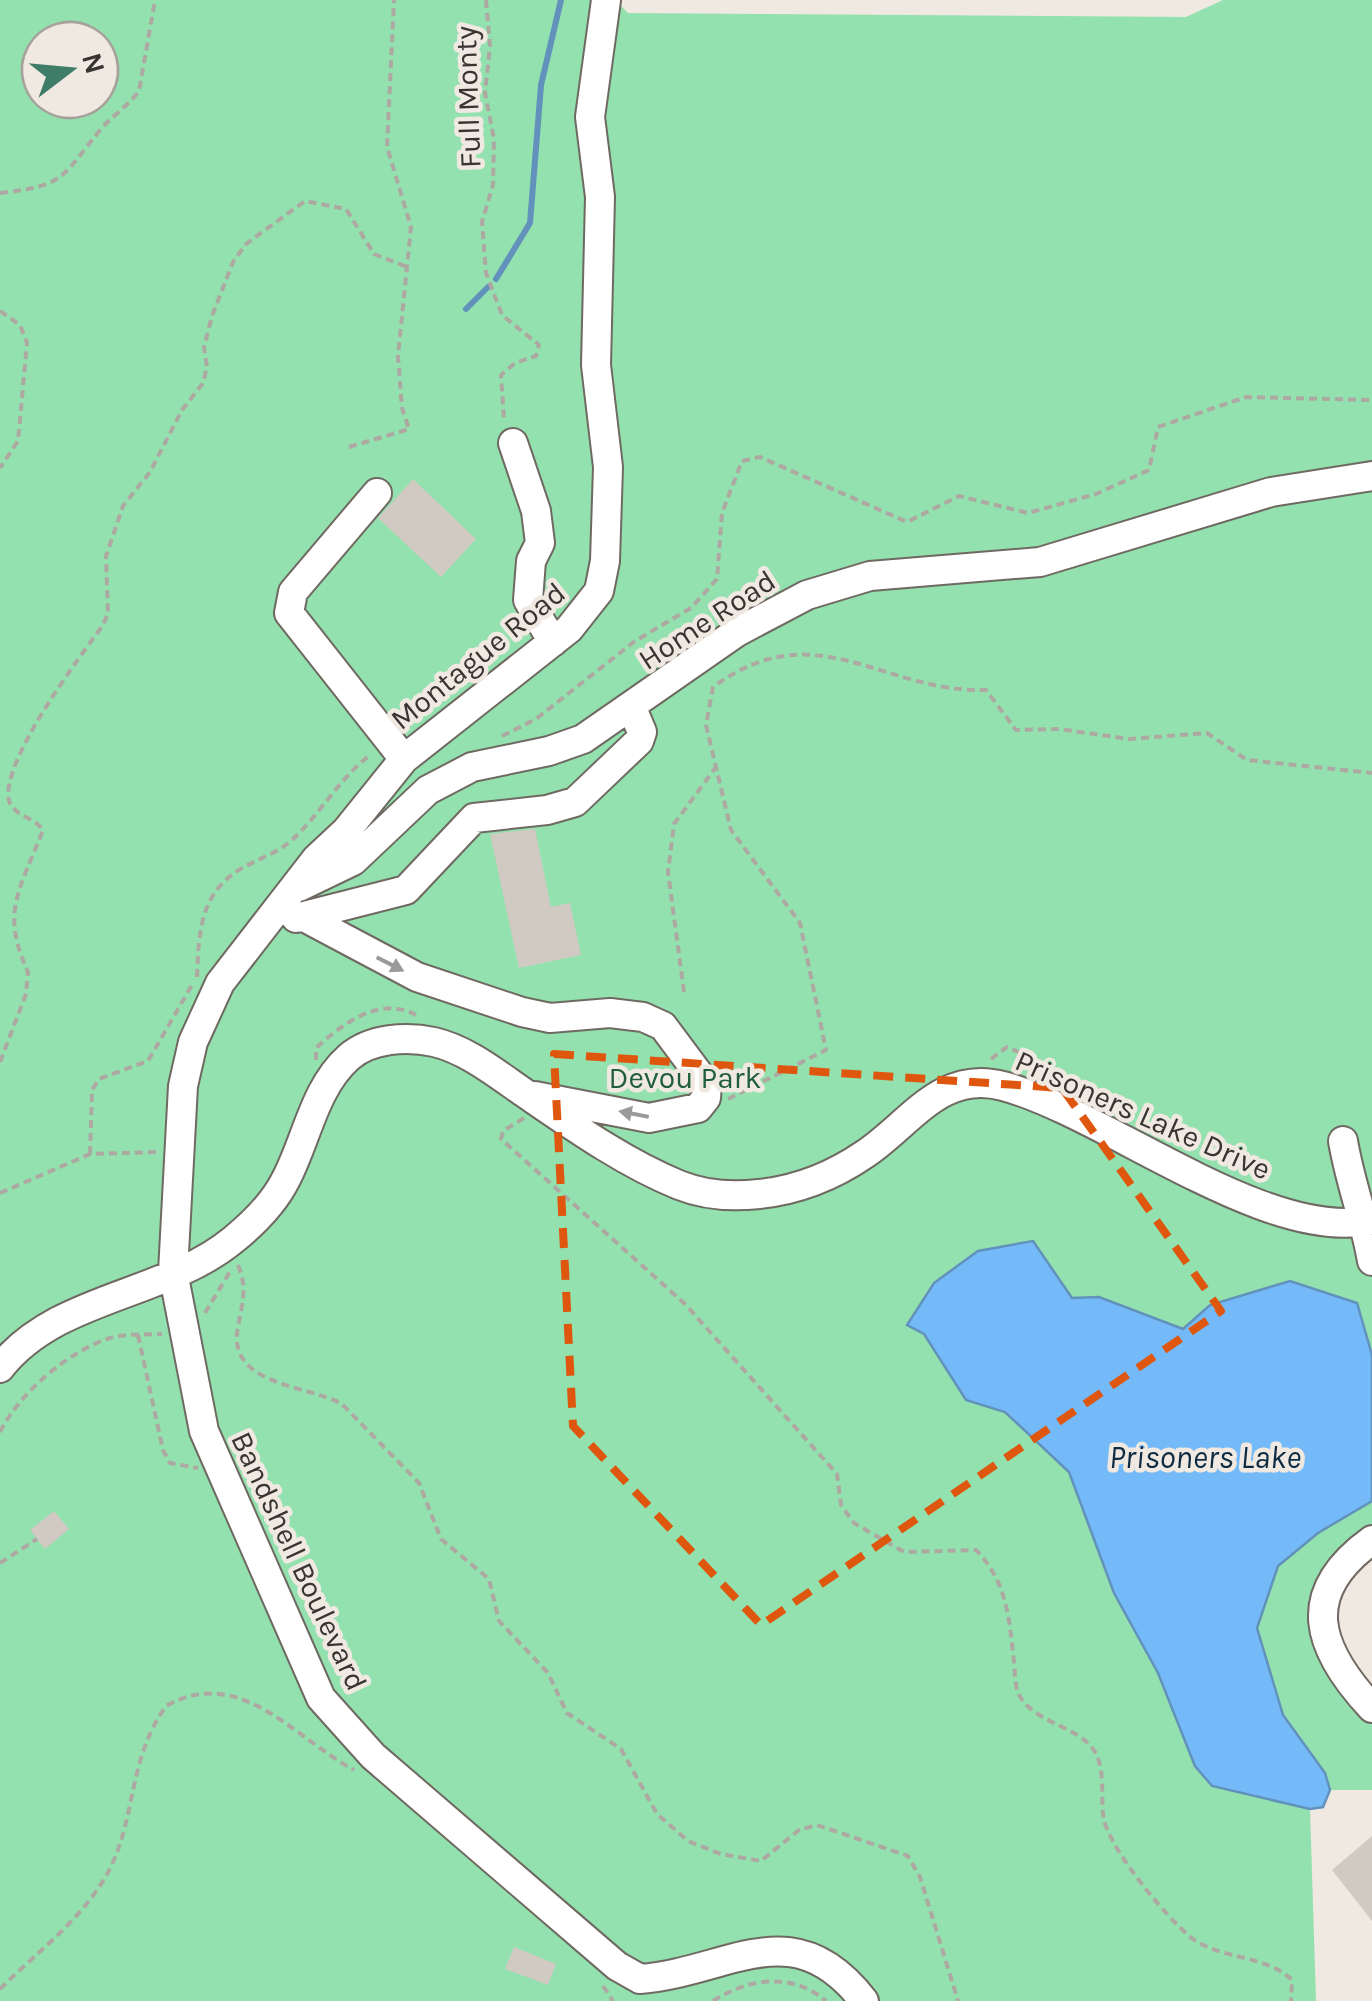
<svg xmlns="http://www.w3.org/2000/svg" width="1372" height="2001" viewBox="0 0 1372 2001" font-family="Karla,sans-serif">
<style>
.green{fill:#92e1ae;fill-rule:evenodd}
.water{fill:#75baf8;stroke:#6292bc;stroke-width:2.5}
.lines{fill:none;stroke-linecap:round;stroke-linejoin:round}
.stream{stroke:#6292bc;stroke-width:6}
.building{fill:#d0cac3}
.minor-casing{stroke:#6f6962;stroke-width:32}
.path{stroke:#aea8a2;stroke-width:4;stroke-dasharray:8 5;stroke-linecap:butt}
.minor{stroke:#fff;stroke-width:28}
.oneway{fill:#9b9a98}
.marked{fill:none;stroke:#df570e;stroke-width:8;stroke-dasharray:20 12;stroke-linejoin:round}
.labels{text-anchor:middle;stroke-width:9;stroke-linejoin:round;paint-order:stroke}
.street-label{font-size:30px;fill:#373431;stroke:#f0e9e1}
.park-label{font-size:30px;fill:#205e3b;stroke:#f0e9e1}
.water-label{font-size:32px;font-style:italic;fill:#0d2b43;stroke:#f0e9e1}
</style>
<rect width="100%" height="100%" fill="#f0e9e1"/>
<path class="green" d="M0,0H615L628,13L1186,17L1223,0H1372V1540L1323,1603L1372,1708V1790H1330L1323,1807L1310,1809L1316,2001H0ZM40,40H100V100H40Z"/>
<path class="water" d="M1033,1241L1072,1298L1099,1297L1183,1329L1210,1305L1290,1281L1357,1303L1372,1355V1501L1318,1533L1278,1566L1257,1628L1283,1715L1325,1773L1330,1790L1323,1807L1310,1809L1212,1786L1195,1766L1158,1673L1114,1593L1069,1472L1005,1412L966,1400L924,1334L907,1325L934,1283L978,1251Z"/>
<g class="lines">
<path class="stream" d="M496,279L530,223L541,85L561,0
M466,309L488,287"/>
</g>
<path class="building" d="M413,479L476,539L441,577L378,518Z
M535,829L551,907L570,903L581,955L519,968L490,834Z
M54,1511L69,1529L45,1549L30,1530Z
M1372,1836V1921L1332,1870Z
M514,1947L556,1964L548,1985L505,1969Z"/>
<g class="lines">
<g class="minor-casing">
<path id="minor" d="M606,0L590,117L600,197L596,365L608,467L605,561L599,591L569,629L404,759L346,831L316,859L220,983L193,1042L183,1086L173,1272L204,1431L321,1698L373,1756L617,1966L640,1979
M513,443L536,511L540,543L531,561L528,600L553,642
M377,493L293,592L289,613L404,759
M299,887L353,861L428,790L472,767L549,751L583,739L737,632L807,595L870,576L1040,562L1271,492L1372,476
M304,917L417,977L522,1012L550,1018L610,1013L643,1017L663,1026L707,1085L706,1098L698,1108L649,1118L535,1096
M296,918L406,890L474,818L547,810L575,802L639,741L642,732L632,708
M1343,1141C1350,1183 1365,1220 1372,1261
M0,1368C56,1296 165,1296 233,1240C254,1223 274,1203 286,1179C307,1139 314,1088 349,1057C371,1038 407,1036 434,1042C468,1050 498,1075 526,1094C574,1127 625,1163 679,1185C704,1195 733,1197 759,1194C798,1190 833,1176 865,1154C909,1125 941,1069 1003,1086C1107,1114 1268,1244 1372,1220
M1372,1540C1297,1594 1317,1649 1372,1708
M640,1979C730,1972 793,1909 864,2001"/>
</g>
<path class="path" d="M486,0L490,46L485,93L494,139L493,185L482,222L486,273L502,315L539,345L536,356L515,363L501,375L504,420
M0,193C65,186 62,177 100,130C112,116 128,106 139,91L155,0
M0,311L20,325L27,343L18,441L0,468
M349,447L409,429L402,408L398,356L411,227L387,147L394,0
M502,736L536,719L635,641L691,608L717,579L722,513L742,461L760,457L907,522L959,496L1028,513L1096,494L1149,470L1158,427L1246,397L1372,400
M197,977C199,930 200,890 246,866C261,858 280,851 292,840C321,813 339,779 370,755
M684,992L668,872L674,824L716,767
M991,1059L1007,1047L1034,1059L1051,1077
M316,1060V1048C343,1024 379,995 416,1015
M0,1062L26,994L28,972C0,911 20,890 43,830C34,817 15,817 9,801C0,762 79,658 103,625L108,613L106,556L123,506L150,472L182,410L203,383L207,367L204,347L212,316L233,262L246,244L305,201L346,209L374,254L410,268
M728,1099L826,1050L800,923L731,830L706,725L713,687C817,611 881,693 986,690L1016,730L1059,729L1129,739L1207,733L1247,760L1372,773
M524,1118L503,1131L501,1139L685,1304L837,1474L841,1505L854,1523L904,1552L976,1550C1008,1583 1009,1619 1014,1662C1015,1671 1015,1685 1018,1693C1033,1724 1079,1725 1095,1752C1106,1771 1100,1799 1104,1820C1112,1852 1164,1914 1189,1936C1217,1960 1266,1954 1292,1980L1291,2001
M90,1154L92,1090L99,1079L148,1061L192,985
M0,1193L90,1154L159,1152
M238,1265C248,1289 242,1303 238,1327C226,1386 309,1385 342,1404L419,1483L441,1539L489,1579L499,1621L548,1673L567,1713L621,1749L657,1814L688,1841L721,1854L761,1861L799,1830L817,1825L908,1856L920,1877L958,2001
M205,1313L231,1270
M138,1335L163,1450L170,1463L198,1468
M0,1432C19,1394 66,1353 107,1339C125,1333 144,1335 162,1334
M0,1563L37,1539
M603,1986L613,2001
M0,1989C39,1950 91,1913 114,1860C136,1808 130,1757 166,1706C240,1664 294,1738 354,1770
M713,2001C749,1978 792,1972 826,2001"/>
<use href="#minor" class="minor"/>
</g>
<defs><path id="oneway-solid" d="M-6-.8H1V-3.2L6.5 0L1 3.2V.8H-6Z" transform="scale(2.5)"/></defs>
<g class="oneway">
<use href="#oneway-solid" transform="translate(390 964) rotate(27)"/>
<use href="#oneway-solid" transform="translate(634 1114) rotate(-169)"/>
</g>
<path class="marked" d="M554,1054L1062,1088L1221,1311L761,1625L573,1426Z"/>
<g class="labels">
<g class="street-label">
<text transform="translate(468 97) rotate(-92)" y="10">Full Monty</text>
<text transform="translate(707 620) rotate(-33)" y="10">Home Road</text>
<text transform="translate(478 656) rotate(-39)" y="10">Montague Road</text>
<text transform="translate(1143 1115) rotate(24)" y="10">Prisoners Lake Drive</text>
<text transform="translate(299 1561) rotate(65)" y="10">Bandshell Boulevard</text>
</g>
<g class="park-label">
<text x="685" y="1088">Devou Park</text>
</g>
<g class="water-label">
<text x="1205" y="1468">Prisoners Lake</text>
</g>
</g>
<g transform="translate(70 70) rotate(74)"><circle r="48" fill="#f0e9e1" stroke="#a6a19b" stroke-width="2.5"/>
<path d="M0-8L18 38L0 25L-18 38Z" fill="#3f7d69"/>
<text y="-15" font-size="28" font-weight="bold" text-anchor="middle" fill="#373431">N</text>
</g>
</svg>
